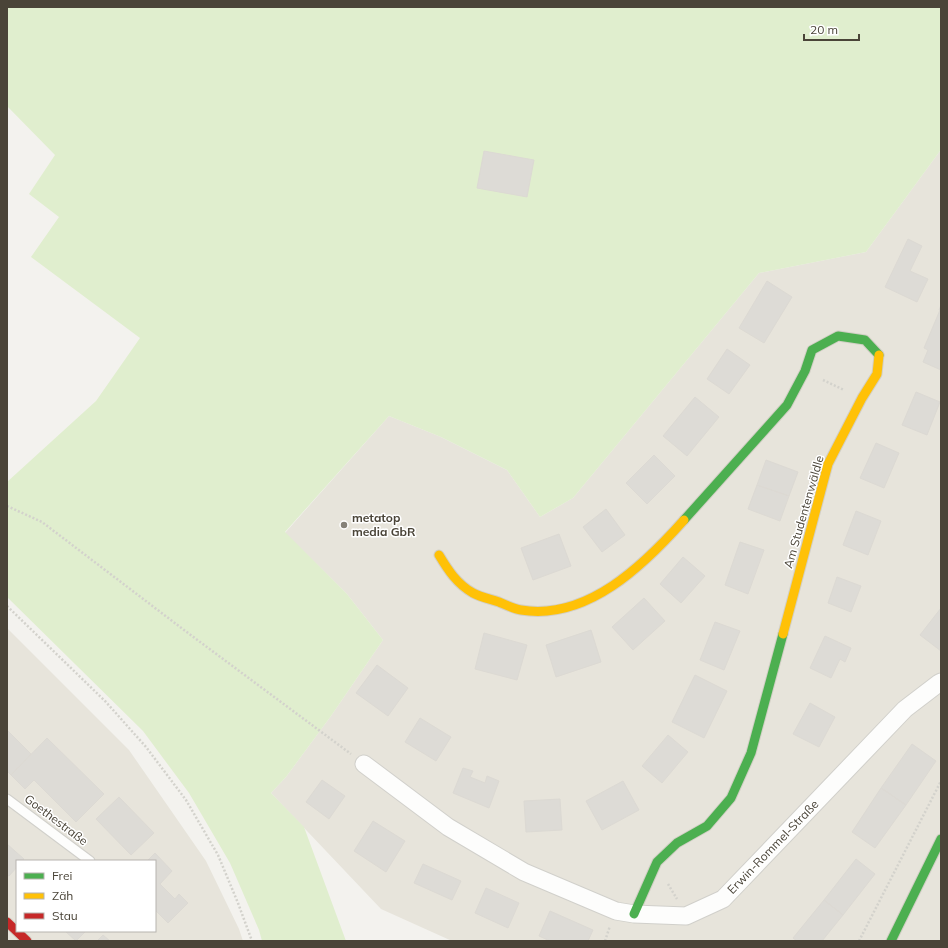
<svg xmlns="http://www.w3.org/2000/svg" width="948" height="948" viewBox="0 0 948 948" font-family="Mulish,sans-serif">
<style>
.residential{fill:#e7e4db;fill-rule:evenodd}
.green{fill:#e0eece}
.building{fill:#dddbd6;stroke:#dcd9d3}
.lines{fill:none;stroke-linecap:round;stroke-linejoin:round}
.lane-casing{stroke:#d1d0cb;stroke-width:11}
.street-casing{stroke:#d1d0cb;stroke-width:19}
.fast-casing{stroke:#d2cfc5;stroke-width:11}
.slow-casing{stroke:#d2cfc5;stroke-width:11}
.jam-casing{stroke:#d2cfc5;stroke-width:11}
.path{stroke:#d3d2cc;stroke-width:2.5;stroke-dasharray:2 2;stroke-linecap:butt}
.lane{stroke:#fdfdfc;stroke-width:9}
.street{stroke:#fdfdfc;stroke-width:17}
.fast{stroke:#4caf50;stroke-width:9}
.slow{stroke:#ffc107;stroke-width:9}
.jam{stroke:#c62828;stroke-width:9}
.poi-dot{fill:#858178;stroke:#fff;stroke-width:1.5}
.labels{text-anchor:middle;stroke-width:3;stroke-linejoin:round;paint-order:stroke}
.street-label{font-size:12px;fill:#4a4438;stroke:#fff}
.poi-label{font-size:12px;font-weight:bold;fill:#4a4438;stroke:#fff;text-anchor:start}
</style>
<rect width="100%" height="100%" fill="#f3f2ee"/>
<path class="residential" d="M940,151L941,941H452L381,909L271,793L286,777L331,716L383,640L347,594L285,533L389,416L441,437L507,470L540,517L573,498L759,273L866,252Z
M7,628L129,750L206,861L239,929L243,941H7ZM17,861H155V931H17Z"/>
<path class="green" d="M7,7H941V151H940L866,252L759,273L573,498L540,517L507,470L441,437L389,416L285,532L347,594L383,640L331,716L286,777L271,793L304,827L346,941H262L259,930L230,863L189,793L143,731L7,597V482L96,401L140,338L31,257L59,217L29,194L55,155L7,106Z"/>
<path class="building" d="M484,151L534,160L527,197L477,188Z
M908,239L922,246L910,271L928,279L917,302L885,287Z
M767,281L792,297L764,343L739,328Z
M941,305V370L923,362L928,350L924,348L940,310H939Z
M727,349L750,365L729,394L707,379Z
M916,392L940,402L927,435L902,425Z
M695,397L719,417L687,456L663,436Z
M876,443L899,453L884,488L860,478Z
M654,455L675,476L647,504L626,483Z
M766,460L798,472L789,496L757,485Z
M757,485L789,496L780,521L748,509Z
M606,509L625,535L602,552L583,527Z
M856,511L881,521L868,555L843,545Z
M559,534L571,566L533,580L521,548Z
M740,542L764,550L748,594L725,585Z
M683,557L705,576L681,603L660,584Z
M837,577L861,586L851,612L828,603Z
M644,598L665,621L633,650L612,627Z
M941,608V651L920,635Z
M715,622L740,631L724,670L700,660Z
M591,630L601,662L556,677L546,645Z
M484,633L527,645L517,680L475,669Z
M825,636L851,648L845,662L840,659L831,678L810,668Z
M377,665L408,688L388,716L356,693Z
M695,675L727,691L704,738L672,722Z
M810,703L835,717L819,747L793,734Z
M420,718L451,737L436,761L405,742Z
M7,730L31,754L11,775L7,771Z
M668,735L688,752L662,783L642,766Z
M47,738L104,794L76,822L34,780L25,789L11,775Z
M912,744L936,761L906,805L881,788Z
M463,768L473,771L470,777L485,783L487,776L499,781L489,808L453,793Z
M322,780L345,796L329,819L306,802Z
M623,781L639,810L602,830L586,801Z
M881,788L906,805L875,848L852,832Z
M119,797L154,833L131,855L96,819Z
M560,799L562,830L526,832L524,801Z
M373,821L405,841L386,872L354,851Z
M7,844L24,859L22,861H17V867L9,876L7,875Z
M155,853L172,871L160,884L175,899L179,894L188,903L168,923L155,910V861H147Z
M856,859L875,874L843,915L824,900Z
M423,864L461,881L452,900L414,883Z
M486,888L519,903L508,928L475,913Z
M824,900L843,915L822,941H797L793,938Z
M550,911L593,930L588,941H550L539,936Z
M65,931H86L76,941Z
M103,935L110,941H97Z"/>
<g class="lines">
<g class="lane-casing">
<path id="lane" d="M7,799L90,861"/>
</g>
<g class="street-casing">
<path id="street" d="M364,764L448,827L524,872L616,911L634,914L686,916L723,899L905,709L939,683L941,682"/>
</g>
<g class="fast-casing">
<path id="fast" d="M684,520L787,405L805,371L812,350L838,336L865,340L879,355
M634,914L657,862L677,843L707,826L731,798L751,753L783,634
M891,941L941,839"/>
</g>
<g class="slow-casing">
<path id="slow" d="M439,555C448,570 457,584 473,593C480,597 490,599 499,602C506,605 514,609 521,610C587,621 644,565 684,520
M783,634L828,464L862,398L877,374L879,355"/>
</g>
<g class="jam-casing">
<path id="jam" d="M7,922L27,941"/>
</g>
<path class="path" d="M823,380L844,390
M7,506L42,522L184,630L351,754
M7,606L106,702L146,747L186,800L218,855L238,903L252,941
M668,884L677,899
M605,941L610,926
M859,941L941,781"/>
<use href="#lane" class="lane"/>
<use href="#street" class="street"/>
<use href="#fast" class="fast"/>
<use href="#slow" class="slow"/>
<use href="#jam" class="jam"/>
</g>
<circle class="poi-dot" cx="344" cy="525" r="4"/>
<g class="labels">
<g class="street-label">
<text transform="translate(804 512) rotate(-74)" y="4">Am Studentenwäldle</text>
<text transform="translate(56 820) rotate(37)" y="4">Goethestraße</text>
<text transform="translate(773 847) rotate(-46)" y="4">Erwin-Rommel-Straße</text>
</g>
<g class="poi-label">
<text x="352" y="522">metatop<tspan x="352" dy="14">media GbR</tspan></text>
</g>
</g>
<rect width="948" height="948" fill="none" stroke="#4a4438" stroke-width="16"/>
<rect x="16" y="860" width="140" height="72" fill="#ffffff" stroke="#b7b4af"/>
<rect x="24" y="873" width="20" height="6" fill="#4caf50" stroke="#b7b4af"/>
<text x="52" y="880" font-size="12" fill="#4a4438">Frei</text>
<rect x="24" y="893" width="20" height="6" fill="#ffc107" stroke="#b7b4af"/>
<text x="52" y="900" font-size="12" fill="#4a4438">Zäh</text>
<rect x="24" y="913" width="20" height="6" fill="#c62828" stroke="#b7b4af"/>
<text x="52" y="920" font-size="12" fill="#4a4438">Stau</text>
<path d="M804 34v6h55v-6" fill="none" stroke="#4a4438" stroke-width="2"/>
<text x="810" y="34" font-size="12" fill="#4a4438" stroke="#ffffff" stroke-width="3" paint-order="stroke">20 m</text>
</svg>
